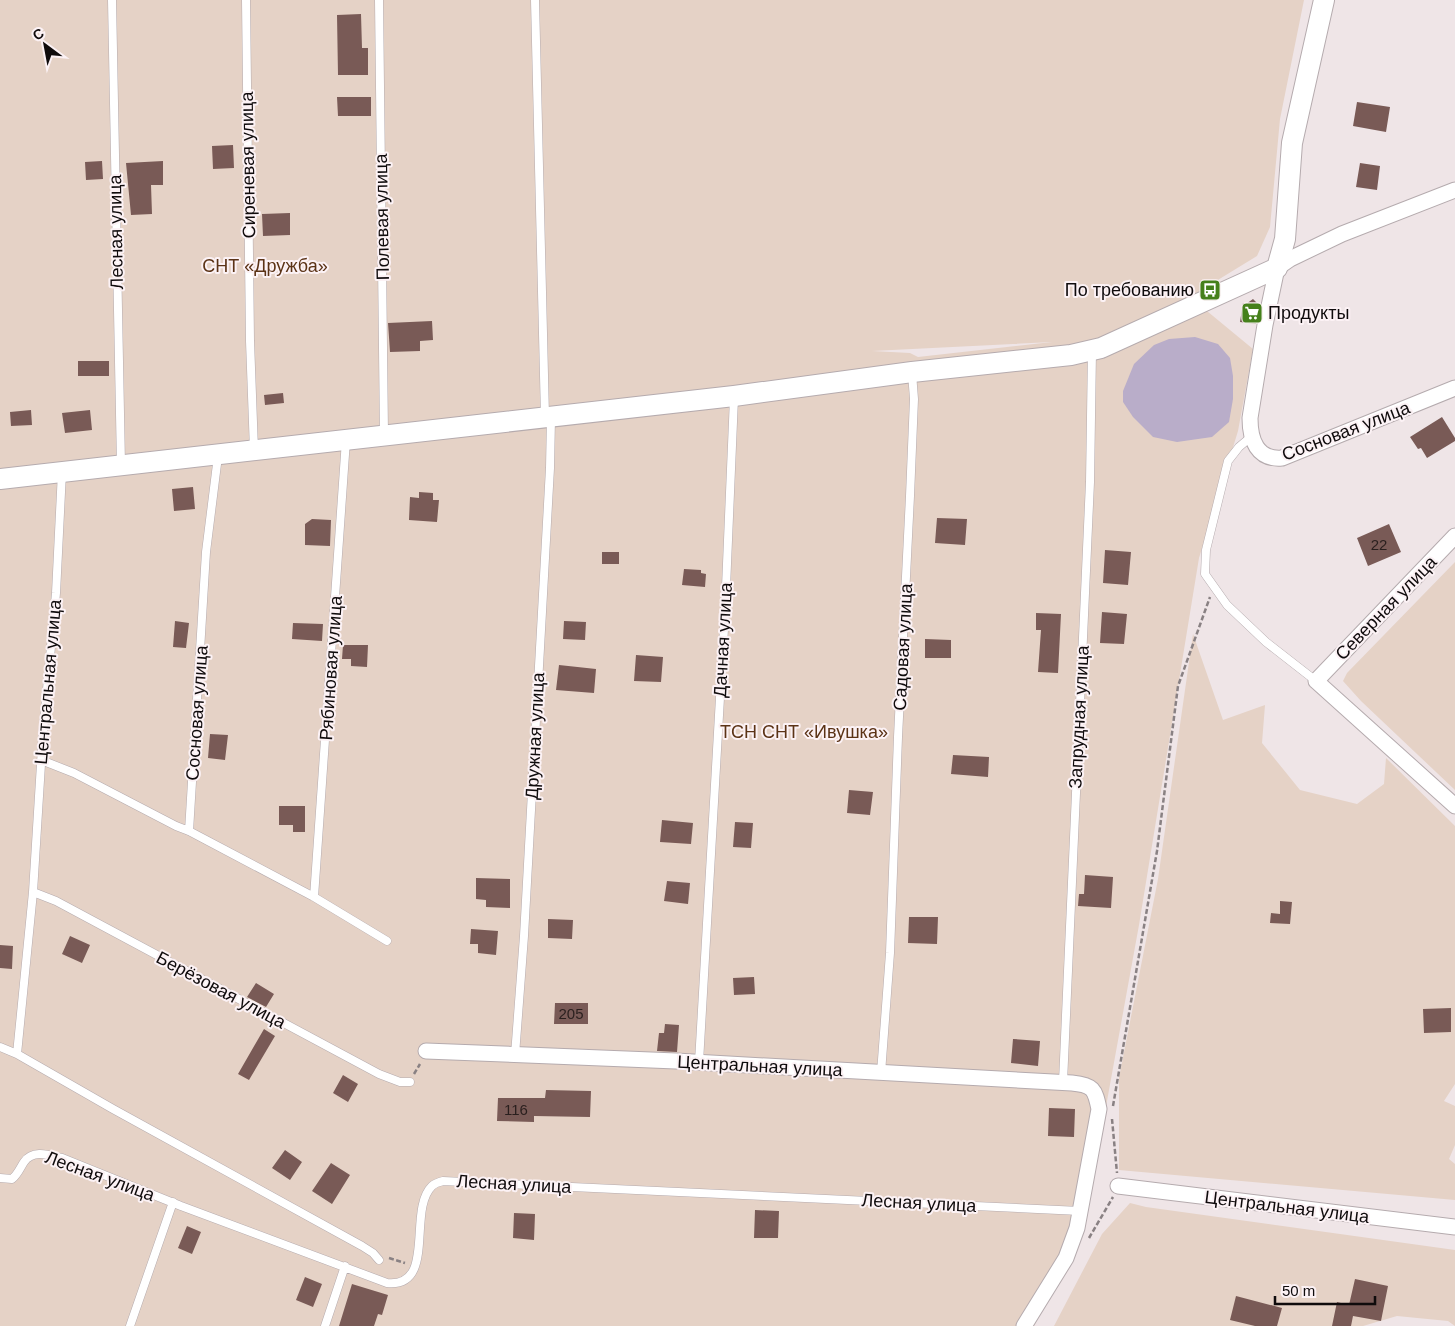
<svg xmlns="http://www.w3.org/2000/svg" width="1455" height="1326" viewBox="0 0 1455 1326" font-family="Arial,sans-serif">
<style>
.green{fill:#e5d2c6;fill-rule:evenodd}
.water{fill:#b9adc9}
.building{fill:#795a56}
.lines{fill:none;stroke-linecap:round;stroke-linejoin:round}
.service-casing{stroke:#b5abae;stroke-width:9}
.minor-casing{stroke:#b5abae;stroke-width:17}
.tertiary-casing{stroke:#b5abae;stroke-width:22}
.path{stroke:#898183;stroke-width:2.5;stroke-dasharray:5 2.5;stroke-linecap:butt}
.service{stroke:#fff;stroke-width:8}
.minor{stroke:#fff;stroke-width:15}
.tertiary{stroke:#fff;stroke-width:20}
.labels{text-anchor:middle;stroke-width:4;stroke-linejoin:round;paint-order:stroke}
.number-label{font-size:15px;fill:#2a1f1e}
.street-label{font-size:18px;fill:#0f0b0c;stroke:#fcf2f5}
.park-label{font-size:18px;fill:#5b3316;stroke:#fcf2f5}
.poi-label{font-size:18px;fill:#0f0b0c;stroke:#fcf2f5;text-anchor:end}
</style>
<rect width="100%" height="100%" fill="#efe5e7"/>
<path class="green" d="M0,0H1304L1280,119L1270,227L1257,256L1190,297L1253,349L1238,431L1199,558L1139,925L1087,1211L1071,1255L1034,1326H0ZM1052,342L918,357L910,353L872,351Z
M1455,562V790L1361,701L1343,681L1347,673Z
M1193,634L1223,720L1265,705L1262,743L1300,790L1357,804L1384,784L1386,758L1455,826V1084L1444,1101L1455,1106V1145L1449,1159L1455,1164V1200L1119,1170V1078L1158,879Z
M1130,1203L1146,1207L1455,1250V1326L1448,1321L1397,1316L1363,1326H1054L1102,1234Z"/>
<path class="water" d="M1195,337L1218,344L1230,358L1233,376V399L1229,422L1212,437L1177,442L1153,437L1133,417L1123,402V391L1134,364L1154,345L1169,339Z"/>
<path class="building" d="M361,14L362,48H368V75H338L337,15Z
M337,97H371V116H338Z
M1357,102L1390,107L1386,132L1353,126Z
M233,145L234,168L213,169L212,146Z
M102,161L103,179L86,180L85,162Z
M163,161V185H151L152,214L131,215L126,163Z
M1360,163L1380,166L1377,190L1356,187Z
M290,213V235L263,236L262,214Z
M1253,299L1257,303L1260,304L1256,324L1240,322L1243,303L1246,304Z
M432,321L433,340L420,341V351L390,352L388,323Z
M78,361H109V376H78Z
M283,393L284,403L265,405L264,395Z
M31,410L32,425L11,426L10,412Z
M90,410L92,430L65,433L62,413Z
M1442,417L1455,438V441L1427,458L1421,448L1418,449L1410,437Z
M193,487L195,509L174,511L172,489Z
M419,492L433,493V500H439L437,522L409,520L410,497L419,498Z
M937,518L967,519L965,545L935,543Z
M312,519L331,520L330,546L305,545V524Z
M1389,524L1401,552L1368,566L1357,538Z
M1105,550L1131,552L1128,585L1103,583Z
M602,552H619V564H602Z
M684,569L701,570V573L706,574L705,587L682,585Z
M1102,612L1127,614L1124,644L1100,643Z
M1036,613L1061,614L1058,673L1038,672L1041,630H1036Z
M175,621L189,623L186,648L173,647Z
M564,621L586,622L585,640L563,639Z
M293,623L323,624L322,641L292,639Z
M925,639L951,640V658H925Z
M343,645H368L367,667L351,666V659H342Z
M636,655L663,657L661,682L634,681Z
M559,665L596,669L594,693L556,690Z
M210,734L228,735L225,760L208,758Z
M953,755L989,757L988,777L951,774Z
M849,790L873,792L870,815L847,813Z
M279,806H305V832H293V825H279Z
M662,820L693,823L691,844L660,842Z
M735,822L753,823L751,848L733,847Z
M1085,875L1113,877L1111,908L1078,906L1079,894H1084Z
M476,878L510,879V908L486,907V900L476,899Z
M667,881L690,883L688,904L664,901Z
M1280,901L1292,902L1290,924L1270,923L1271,913L1280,914Z
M909,917H938L937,944L908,943Z
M548,919L573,920L572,939L548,938Z
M471,929L498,931L496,955L478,953V944H470Z
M70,936L90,945L82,963L62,954Z
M0,945L13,946L12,969L0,968Z
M754,977L755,994L734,995L733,978Z
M256,983L274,994L266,1007L247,997Z
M555,1003H588V1024H554Z
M1451,1008V1032L1424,1033L1423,1009Z
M665,1024L679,1025L677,1052L657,1051L659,1033H664Z
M264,1029L275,1036L249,1080L238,1074Z
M1013,1039L1040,1041L1038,1066L1011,1063Z
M343,1075L358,1084L348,1102L333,1093Z
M546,1090L591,1091L590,1117L534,1116V1122L497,1121L498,1098H545Z
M1049,1108L1075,1109L1074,1137L1048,1136Z
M285,1150L302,1162L290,1180L272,1168Z
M331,1163L350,1175L332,1204L312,1191Z
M755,1210L779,1211L778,1238H754Z
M514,1213L535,1214L534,1240L513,1238Z
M187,1226L201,1232L192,1254L178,1248Z
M305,1277L322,1284L313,1307L296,1300Z
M1355,1279L1388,1286L1381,1321L1353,1316L1351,1326H1332L1337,1302L1349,1305Z
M352,1284L388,1295L382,1315L378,1314L374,1326H339Z
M1236,1296L1282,1308L1277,1326H1255L1230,1320Z"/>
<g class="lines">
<g class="service-casing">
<path id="service" d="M112,0L121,465
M246,0L250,341L254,450
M379,0L384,435
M535,0L545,417
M1252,436L1239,447L1228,461L1206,550L1205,574L1227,605L1266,642L1316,681
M41,760L74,773L176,826L189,831L314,897L387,941
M189,831L206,552L218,456
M33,892L56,901L379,1074L400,1082H410
M314,897L346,440
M0,1047L17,1054L113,1109L362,1246L373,1253L379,1260
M17,1054L33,892L43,732L56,593L62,472
M515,1055L524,936L550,468L551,418
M699,1062L725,611L734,398
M881,1073L890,953L898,737L910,496L914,399L912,373
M1063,1082L1090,482L1092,351
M0,1178L12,1179C18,1174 20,1168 24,1162C33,1149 49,1155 62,1158L181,1206L387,1283C437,1288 407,1210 432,1186C435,1183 439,1182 443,1181L1080,1211
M130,1326L173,1202
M325,1326L345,1266"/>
</g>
<g class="minor-casing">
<path id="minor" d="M1455,190L1342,234L1290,259L1277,268L1265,325L1250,418C1250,440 1257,460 1282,458L1455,388
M1455,536L1316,681L1455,806
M426,1051L676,1061L1072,1083C1093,1085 1095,1089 1099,1109L1077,1228L1066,1258L1024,1326
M1118,1186L1455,1227"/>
</g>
<g class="tertiary-casing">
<path id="tertiary" d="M0,479L734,396L912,372L1071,355L1101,348L1277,268L1285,239L1292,143L1324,0"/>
</g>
<path class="path" d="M414,1074L420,1064
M1113,1106L1157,851L1178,686L1210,597
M1112,1119L1117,1173
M1089,1238L1113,1197
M389,1258L405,1263"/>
<use href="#service" class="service"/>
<use href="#minor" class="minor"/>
<use href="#tertiary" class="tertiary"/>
</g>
<defs>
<g id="bus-square" transform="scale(1.125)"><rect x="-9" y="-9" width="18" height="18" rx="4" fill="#45801b" stroke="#fcf2f5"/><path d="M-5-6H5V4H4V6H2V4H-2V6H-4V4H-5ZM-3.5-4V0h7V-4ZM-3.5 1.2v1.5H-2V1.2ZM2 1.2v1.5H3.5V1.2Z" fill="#fff"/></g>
<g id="supermarket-square" transform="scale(1.125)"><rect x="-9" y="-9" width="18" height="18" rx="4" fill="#45801b" stroke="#fcf2f5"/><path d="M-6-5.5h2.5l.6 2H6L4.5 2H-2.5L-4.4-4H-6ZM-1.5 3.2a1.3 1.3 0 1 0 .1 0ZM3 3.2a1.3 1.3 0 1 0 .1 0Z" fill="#fff"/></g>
</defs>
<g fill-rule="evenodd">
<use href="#bus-square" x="1210" y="290"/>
<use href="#supermarket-square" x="1252" y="313"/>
</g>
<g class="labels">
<g class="number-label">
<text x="1379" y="550">22</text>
<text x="571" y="1019">205</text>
<text x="516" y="1115">116</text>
</g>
<g class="street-label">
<text transform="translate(248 165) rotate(-91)" y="6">Сиреневая улица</text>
<text transform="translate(382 217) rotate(-91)" y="6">Полевая улица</text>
<text transform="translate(116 232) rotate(-91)" y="6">Лесная улица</text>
<text transform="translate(1346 431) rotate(-21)" y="6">Сосновая улица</text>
<text transform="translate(1386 608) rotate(-46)" y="6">Северная улица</text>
<text transform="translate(723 640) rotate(-87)" y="6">Дачная улица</text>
<text transform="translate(903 647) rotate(-87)" y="6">Садовая улица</text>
<text transform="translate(331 668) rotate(-86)" y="6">Рябиновая улица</text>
<text transform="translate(48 682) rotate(-85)" y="6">Центральная улица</text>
<text transform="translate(197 713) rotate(-86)" y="6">Сосновая улица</text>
<text transform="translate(1079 717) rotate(-87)" y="6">Запрудная улица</text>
<text transform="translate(535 736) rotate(-87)" y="6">Дружная улица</text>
<text transform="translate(221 990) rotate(28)" y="6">Берёзовая улица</text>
<text transform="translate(760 1066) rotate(3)" y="6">Центральная улица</text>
<text transform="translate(100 1176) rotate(20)" y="6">Лесная улица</text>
<text transform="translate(514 1184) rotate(3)" y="6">Лесная улица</text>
<text transform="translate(919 1203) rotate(3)" y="6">Лесная улица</text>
<text transform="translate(1287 1207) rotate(7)" y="6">Центральная улица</text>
</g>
<g class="park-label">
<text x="265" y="272">СНТ «Дружба»</text>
<text x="804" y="738">ТСН СНТ «Ивушка»</text>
</g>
<g class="poi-label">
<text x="1194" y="296">По требованию</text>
<text x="1268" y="319" text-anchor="start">Продукты</text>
</g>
</g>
<g transform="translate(45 45) rotate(328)" stroke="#fcf2f5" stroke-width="4" paint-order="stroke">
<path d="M0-4L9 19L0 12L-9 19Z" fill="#0f0b0c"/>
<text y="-8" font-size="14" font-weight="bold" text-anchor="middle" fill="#0f0b0c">С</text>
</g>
<path d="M1275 1296v8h100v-8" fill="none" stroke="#0f0b0c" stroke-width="2.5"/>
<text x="1282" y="1296" font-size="15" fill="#0f0b0c" stroke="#fcf2f5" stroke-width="4" paint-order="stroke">50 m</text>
</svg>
